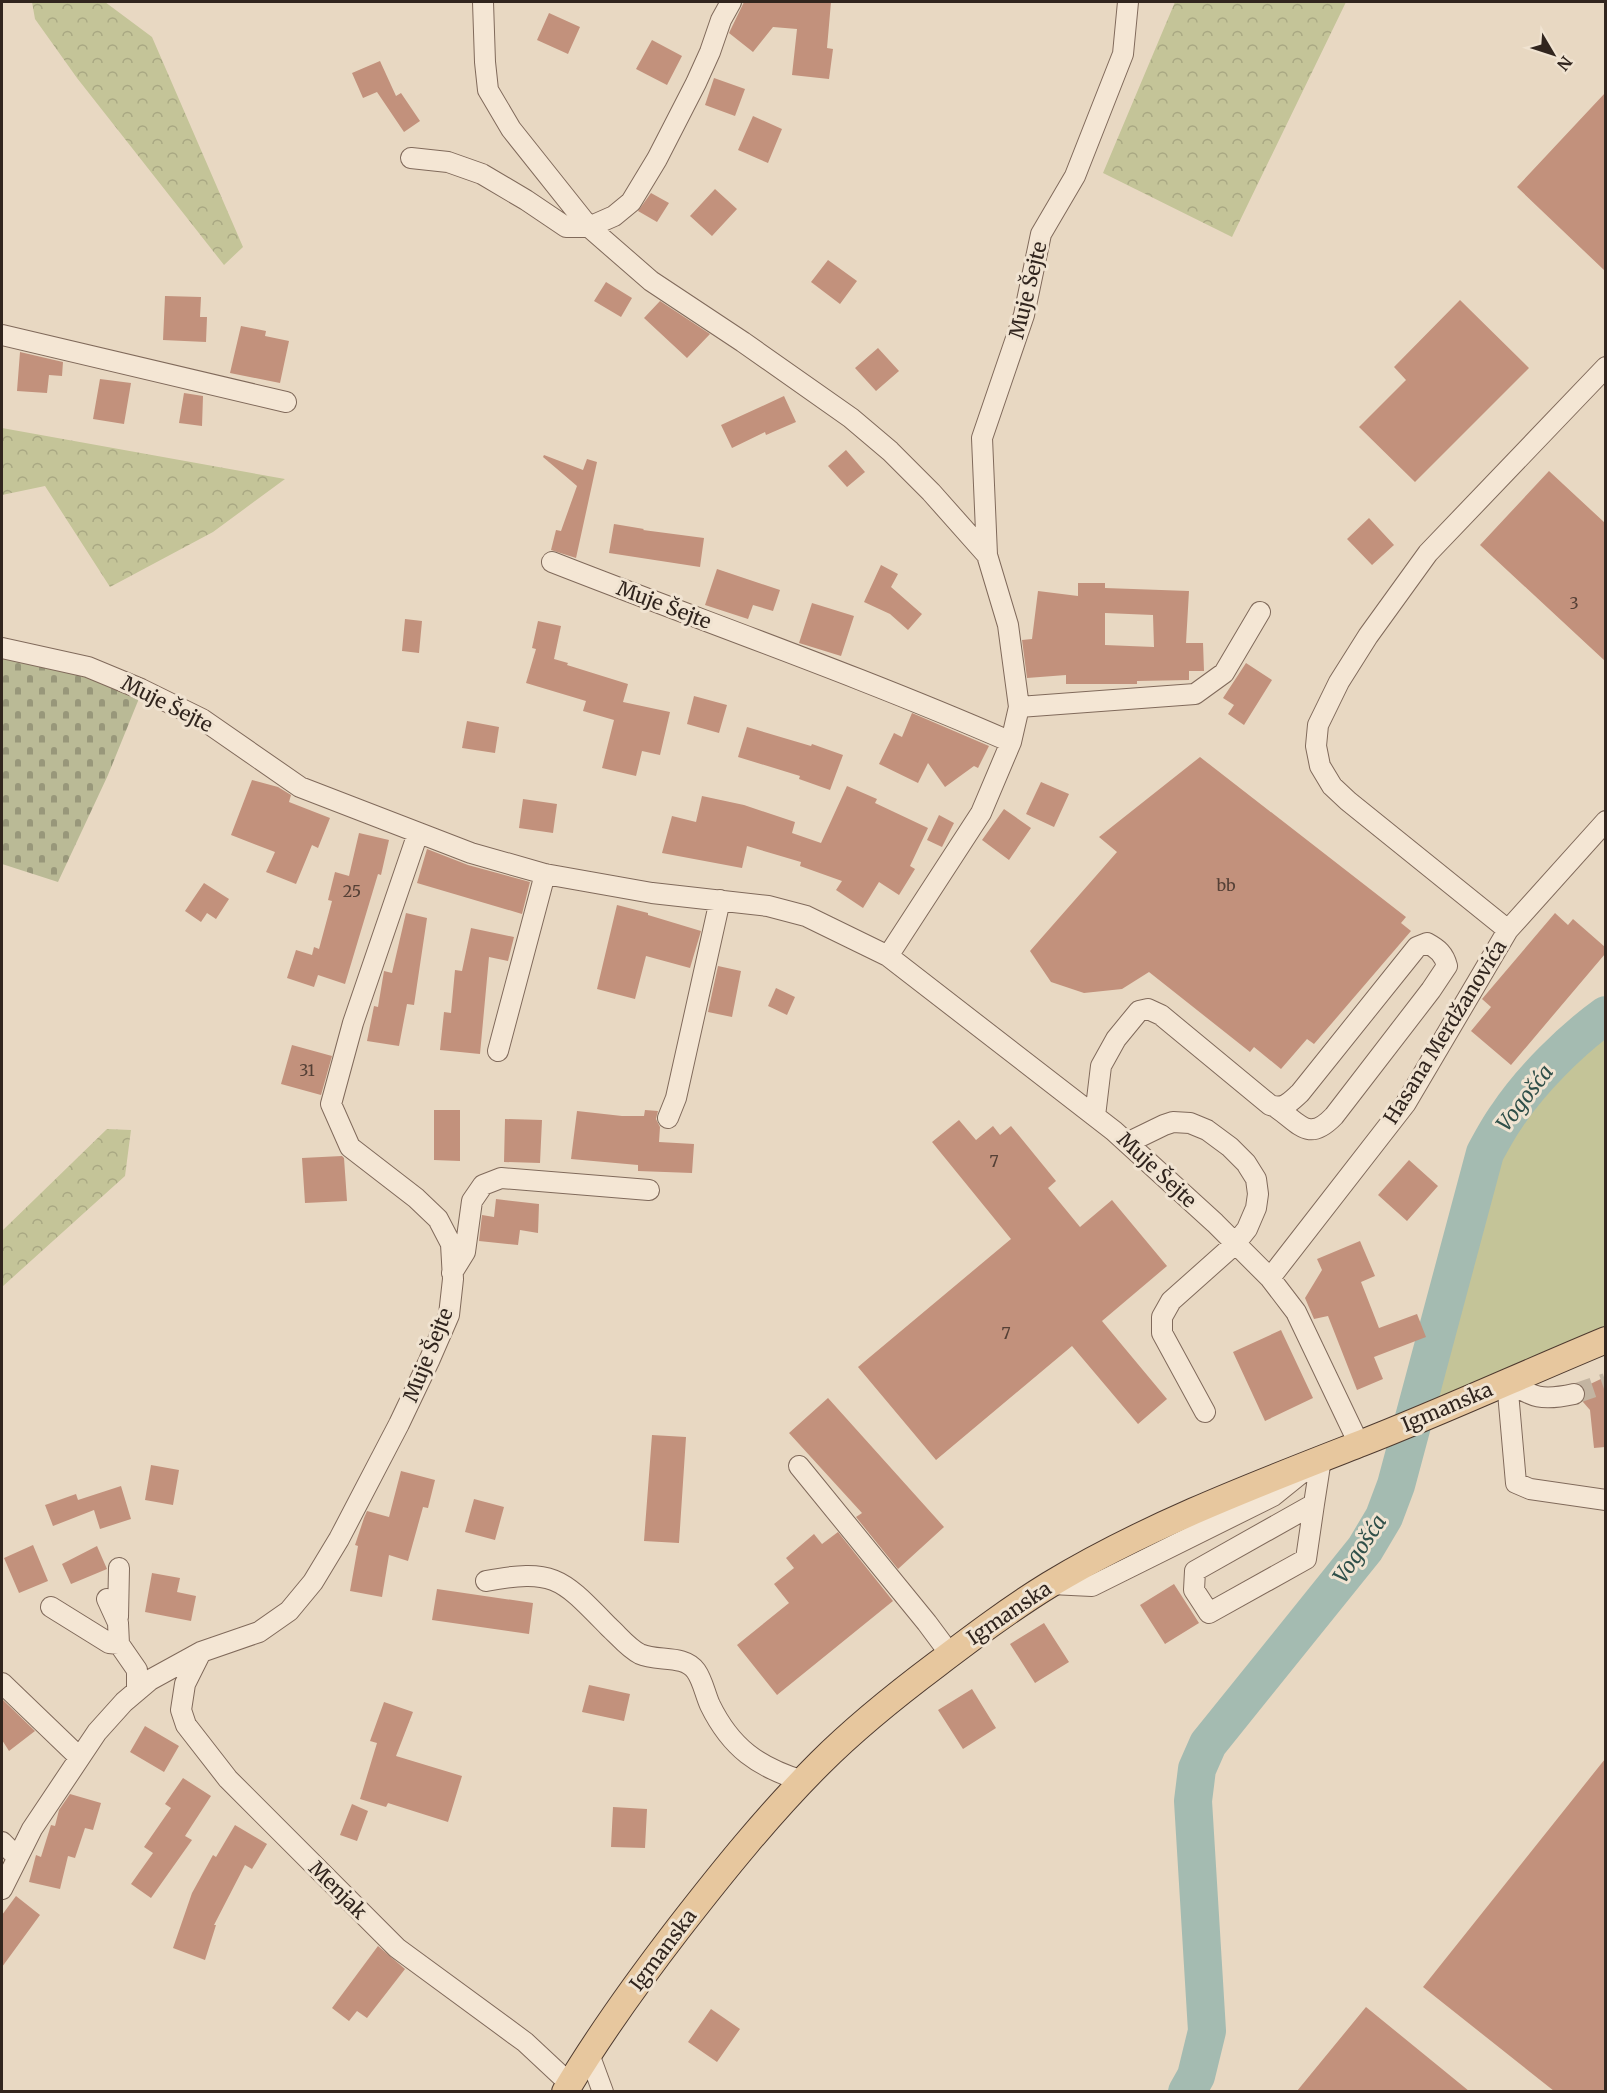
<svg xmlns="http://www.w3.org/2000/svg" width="1607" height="2093" viewBox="0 0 1607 2093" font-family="Merriweather,serif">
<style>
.green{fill:#c4c498}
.forest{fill:url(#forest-crowns)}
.cemetery{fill:url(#cemetery-stones)}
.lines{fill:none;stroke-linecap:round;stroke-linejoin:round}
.river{stroke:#a4bbb1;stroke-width:38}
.building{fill:#c2917c;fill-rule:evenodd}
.minor-tunnel{stroke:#c3b4a1;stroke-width:20;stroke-dasharray:20 10;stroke-linecap:butt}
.minor-casing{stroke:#806a5b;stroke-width:22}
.major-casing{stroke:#4e3a2f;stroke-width:28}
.minor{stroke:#f4e6d4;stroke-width:20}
.major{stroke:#e7c79e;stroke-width:26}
.labels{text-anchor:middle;stroke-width:6;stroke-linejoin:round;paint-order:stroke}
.number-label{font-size:16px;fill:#554036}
.street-label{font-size:20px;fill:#31251e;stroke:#f0e3d1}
.water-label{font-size:21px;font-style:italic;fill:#2f4f49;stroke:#f0e3d1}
</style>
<defs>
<pattern id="forest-crowns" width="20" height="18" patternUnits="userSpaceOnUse" patternTransform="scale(1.5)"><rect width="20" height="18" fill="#c4c498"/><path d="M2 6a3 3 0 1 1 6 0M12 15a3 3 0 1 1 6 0" fill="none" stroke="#a9a883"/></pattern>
<pattern id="cemetery-stones" width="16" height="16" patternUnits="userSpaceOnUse" patternTransform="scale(1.5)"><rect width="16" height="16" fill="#baba96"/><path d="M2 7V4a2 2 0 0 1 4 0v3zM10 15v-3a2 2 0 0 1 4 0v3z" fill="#98977a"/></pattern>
</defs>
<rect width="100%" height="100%" fill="#e8d8c2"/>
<path class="green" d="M1605,1015V1343L1414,1419L1485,1153C1492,1140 1499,1127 1507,1116C1531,1080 1571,1040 1605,1015Z"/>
<path class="forest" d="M32,2H105L152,37L243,247L224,265L77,78L35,19Z
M1175,2H1346L1232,237L1103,173Z
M2,428L285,479L213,532L110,587L45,486L2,495Z
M107,1129L131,1130L125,1176L2,1287V1231Z"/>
<path class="cemetery" d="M2,656L80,675L140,696L108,775L58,882L2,864Z"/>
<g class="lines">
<path class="river" d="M1187,2092L1196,2076L1207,2031L1193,1801L1197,1769L1208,1744L1365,1549L1384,1517L1396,1485L1485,1153C1492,1140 1499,1127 1507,1116C1531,1080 1571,1040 1606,1015"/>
</g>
<path class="building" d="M744,2H831L827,48L833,49L829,79L792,75L797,29L773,27L753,52L729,33Z
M549,13L580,27L568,54L537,40Z
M652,40L682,56L667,85L636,69Z
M380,61L396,96L401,93L420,121L404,132L377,92L363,98L352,73Z
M714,78L745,89L735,116L705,105Z
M1605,93V271L1517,187Z
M753,116L782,129L768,163L738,150Z
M715,189L737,209L712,236L690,216Z
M651,193L669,203L657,222L638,211Z
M828,260L857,281L840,304L811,282Z
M606,282L632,298L621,317L594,301Z
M165,296L201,297L200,317H207L206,342L163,340Z
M1460,300L1529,368L1415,482L1359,427L1406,380L1394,367Z
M660,301L710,334L687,358L644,318Z
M241,326L266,331L265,336L289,341L280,383L230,373Z
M878,348L899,371L876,391L855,368Z
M20,352L63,362L62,376L49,375L47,393L17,391Z
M100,379L131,383L124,424L93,419Z
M184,393L203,396L202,426L179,423Z
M784,396L796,422L766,435L765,432L732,448L721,425Z
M846,450L865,472L847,487L828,466Z
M544,455L583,470L587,459L597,462L576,558L551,550L556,530L561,531L577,486L543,457Z
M1549,471L1605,523V661L1480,545Z
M1369,518L1394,545L1372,565L1347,539Z
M614,524L644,529L643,530L704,538L700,567L609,553Z
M881,565L898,574L891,587L922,614L908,630L890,614L864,602Z
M717,569L780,590L773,611L753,605L748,619L705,605Z
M1078,583H1105V588L1189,591L1186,643H1203L1204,671H1189V680L1137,681V684H1066V675L1027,678L1022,640L1032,639L1038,591L1078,596ZM1105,613L1153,615L1154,647L1105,645Z
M812,603L854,616L841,656L799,643Z
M405,619L422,621L419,653L402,651Z
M538,621L561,626L554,659L568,663L567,665L628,684L623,702L670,712L660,755L642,751L636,776L602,768L614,720L583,711L586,701L526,683L536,649L532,648Z
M1246,663L1272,680L1244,725L1228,714L1234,705L1223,698Z
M694,696L727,705L719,733L687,724Z
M912,713L989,746L978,768L974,766L945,787L928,763L918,783L879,764L894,733L902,737Z
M467,721L499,727L495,753L462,748Z
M747,727L811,746L812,744L843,755L830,790L799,779L800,776L738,757Z
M1200,757L1406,917L1401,923L1411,931L1314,1044L1307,1039L1281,1069L1254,1047L1250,1052L1149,972L1122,989L1084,993L1051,982L1030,951L1117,852L1099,837Z
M252,780L278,787L291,795L289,802L330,818L318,848L312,845L296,884L266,872L275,852L231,835Z
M1041,782L1069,794L1054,827L1026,814Z
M847,786L877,799L875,803L928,828L910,866L915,869L899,895L879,882L863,908L836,890L842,881L800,866L801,862L747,846L742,868L662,853L672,816L696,822L702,796L744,805L795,822L792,833L821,843Z
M523,799L557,804L553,833L519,828Z
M1004,809L1031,828L1009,860L982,840Z
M939,815L954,823L942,847L927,840Z
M359,833L389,840L381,875L378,874L345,984L318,975L314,987L287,978L296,950L312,955L314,947L319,949L332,901L328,900L335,872L349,876Z
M427,849L468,865L530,882L522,914L417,883Z
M204,883L229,899L216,919L207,913L201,922L185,911Z
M617,905L648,913V915L701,931L690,968L646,956L635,999L597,989Z
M406,913L427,918L414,1005L407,1004L399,1046L367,1041L374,1006L378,1007L384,971L392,973Z
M1555,913L1568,925L1573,919L1605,947V954L1511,1065L1471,1031L1491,1007L1482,999Z
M471,928L514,937L508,961L489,957L480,1054L440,1050L444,1012L451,1013L455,970L462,971Z
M718,966L741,971L732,1017L708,1012Z
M776,988L795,997L787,1015L768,1006Z
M292,1045L332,1056L321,1095L281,1084Z
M434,1110H460V1161L434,1160Z
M645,1110L658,1111L656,1119L660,1127L659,1142L694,1144L692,1173L638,1171V1165L571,1159L577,1111L622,1116H644Z
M505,1119L542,1120L540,1163L504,1162Z
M959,1120L976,1140L993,1126L1000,1135L1011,1126L1056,1181L1048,1188L1080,1227L1112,1200L1167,1266L1102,1321L1167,1399L1138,1424L1072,1346L936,1460L858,1367L1011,1239L932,1142Z
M342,1156L344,1158L347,1201L305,1203L302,1158Z
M1409,1160L1438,1186L1407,1221L1378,1195Z
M496,1199L539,1204L538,1233L520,1230L518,1245L479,1241L482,1215L494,1217Z
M1360,1241L1375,1276L1361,1282L1379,1328L1417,1314L1426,1337L1374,1357L1383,1379L1357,1390L1328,1316L1314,1319L1305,1298L1322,1270L1317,1259Z
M1281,1330L1313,1398L1265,1421L1233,1352Z
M1605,1377V1447L1594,1448L1590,1410L1583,1402L1586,1392L1584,1387Z
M828,1398L944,1527L898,1569L856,1517L862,1513L789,1433Z
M652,1435L686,1437L679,1543L644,1541Z
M151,1465L179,1470L173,1505L145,1500Z
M401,1471L435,1480L428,1508L423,1507L408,1561L389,1555L382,1597L350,1591L358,1546L355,1545L364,1518L367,1511L389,1517Z
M121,1486L131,1519L100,1529L94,1510L53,1526L45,1505L76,1494L78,1500Z
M474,1499L504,1507L495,1540L465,1532Z
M838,1532L893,1601L777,1695L737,1645L789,1603L774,1584L794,1568L786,1558L814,1534L822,1544Z
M33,1545L48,1581L19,1593L4,1558Z
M97,1546L107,1569L71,1584L62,1564Z
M152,1573L180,1578L177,1592L196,1596L191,1621L145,1612Z
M1174,1584L1199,1623L1165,1644L1140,1605Z
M437,1589L533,1603L529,1634L432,1620Z
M1044,1623L1069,1662L1035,1683L1010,1644Z
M589,1685L630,1694L624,1721L582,1712Z
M972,1689L996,1728L963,1749L938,1710Z
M2,1699L35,1731L9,1751L2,1740Z
M384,1702L413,1712L396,1756L462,1776L448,1822L388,1803L386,1807L360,1799L377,1743L370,1741Z
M145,1726L179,1746L164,1772L130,1752Z
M1605,1759V2091H1554L1423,1987Z
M183,1778L211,1796L185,1836L192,1840L151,1898L131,1884L153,1853L144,1847L171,1808L165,1804Z
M70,1794L101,1803L93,1830L85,1828L75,1858L68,1856L60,1889L29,1882L36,1855L41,1857L51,1825L55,1826L59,1810Z
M352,1804L368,1811L357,1841L340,1835Z
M613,1807L647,1809L645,1848L611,1847Z
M235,1825L267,1844L252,1869L245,1865L214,1925H216L205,1960L173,1948L192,1893L213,1855L216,1857Z
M16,1896L40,1915L2,1967V1915Z
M378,1946L405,1969L367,2018L357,2011L349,2021L332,2008Z
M1366,2007L1469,2091H1297Z
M711,2009L740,2029L717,2062L688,2042Z"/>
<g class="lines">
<path class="minor-tunnel" d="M1574,1394L1606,1383"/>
<g class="minor-casing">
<path id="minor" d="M483,2L485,62L488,90L511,129L589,227L651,281L743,342L851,418L890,451L931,492L987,555L1008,625L1019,707L1011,742L981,813L888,956
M411,158L448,162L482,174L526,200L566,227H589L614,216L631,202L657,159L696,83L710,52L721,20L731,2
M2,335L286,402
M987,555L982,438L1024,315L1041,234L1075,176L1123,54L1128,2
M552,562C705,622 860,676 1011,742
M2,648L88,667L141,689L202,719L300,787L471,853L545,874L652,893L768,906L806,916L888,956L1114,1131L1215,1223L1270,1278L1296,1312L1359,1444
M1019,707L1195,694L1224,673L1260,612
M1508,930L1348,801L1332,786L1320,766L1316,746L1318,725L1339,682L1368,636L1428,553L1606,367
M498,1051L545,874
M1095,1116L1101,1066L1116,1039L1139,1011L1148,1009L1161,1015L1270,1105C1284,1110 1290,1102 1300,1093L1417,947L1427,943C1438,949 1444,954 1447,966L1431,990L1334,1116C1309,1142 1301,1125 1277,1108
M668,1118L676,1098L720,900
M1127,1143L1164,1125L1173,1122L1190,1123L1207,1130L1230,1147L1246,1163L1256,1179L1258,1194L1256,1208L1247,1229L1235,1244L1171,1301L1162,1317V1333L1205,1412
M452,1273L465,1252L472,1201L483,1185L501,1178L649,1190
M1270,1278L1406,1103L1508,930L1606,821
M1507,1381L1516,1483L1530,1489L1606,1500
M1507,1381C1533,1398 1542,1401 1574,1394
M799,1466L927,1623L950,1654
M1314,1504L1306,1559L1209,1613L1194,1590L1195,1571L1314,1504L1321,1459
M486,1581C555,1568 562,1579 609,1627C619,1636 628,1648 640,1654C657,1662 684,1654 696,1671C703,1681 705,1694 710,1705C731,1748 758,1767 803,1781
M1051,1584L1092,1586L1273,1496L1304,1471
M107,1599L118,1623L119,1644L137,1670V1691
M51,1607L109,1643L119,1644
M118,1617L119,1568
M201,1652L185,1684L181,1710L186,1725L228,1779L397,1948L525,2042L570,2084
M2,1683L79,1757
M2,1842L17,1857
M2,1889L32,1829L97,1732L124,1702L150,1680L201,1652L259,1632L289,1611L313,1582L339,1539L399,1424L429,1361L449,1315L453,1279L451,1244L438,1219L416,1198L350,1147L331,1104L353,1023L418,833
M589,2054L603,2092"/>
</g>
<g class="major-casing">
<path id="major" d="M565,2092C599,2035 638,1981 678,1929C723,1871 768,1815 820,1763C856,1727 896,1695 936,1665C973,1637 1010,1609 1049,1585C1146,1526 1257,1484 1362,1443C1444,1411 1524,1374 1606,1340"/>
</g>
<use href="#minor" class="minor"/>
<use href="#major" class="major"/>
</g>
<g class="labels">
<g class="number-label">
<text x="1574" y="609">3</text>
<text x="1226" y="891">bb</text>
<text x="352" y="897">25</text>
<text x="307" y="1076">31</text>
<text x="994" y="1167">7</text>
<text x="1006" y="1339">7</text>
</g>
<g class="street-label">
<text transform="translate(1028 290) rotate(-76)" y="7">Muje Šejte</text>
<text transform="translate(664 605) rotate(21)" y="7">Muje Šejte</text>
<text transform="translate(167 704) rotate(27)" y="7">Muje Šejte</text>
<text transform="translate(1445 1032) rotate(-58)" y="7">Hasana Merdžanovića</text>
<text transform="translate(1157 1170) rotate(43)" y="7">Muje Šejte</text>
<text transform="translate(428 1355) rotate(-68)" y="7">Muje Šejte</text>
<text transform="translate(1447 1407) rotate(-23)" y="7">Igmanska</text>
<text transform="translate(1009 1613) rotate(-34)" y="7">Igmanska</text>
<text transform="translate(338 1890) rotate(45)" y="7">Menjak</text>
<text transform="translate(663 1950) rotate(-53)" y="7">Igmanska</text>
</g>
<g class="water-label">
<text transform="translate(1525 1098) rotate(-52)" y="7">Vogošća</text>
<text transform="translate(1360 1549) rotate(-56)" y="7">Vogošća</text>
</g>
</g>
<rect width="1607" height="2093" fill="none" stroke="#31251e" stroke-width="6"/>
<g transform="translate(1553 54) rotate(129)" stroke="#f0e3d1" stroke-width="4.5" paint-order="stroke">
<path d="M0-4.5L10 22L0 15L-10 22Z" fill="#31251e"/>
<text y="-9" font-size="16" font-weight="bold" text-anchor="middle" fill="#31251e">N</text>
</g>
</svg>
